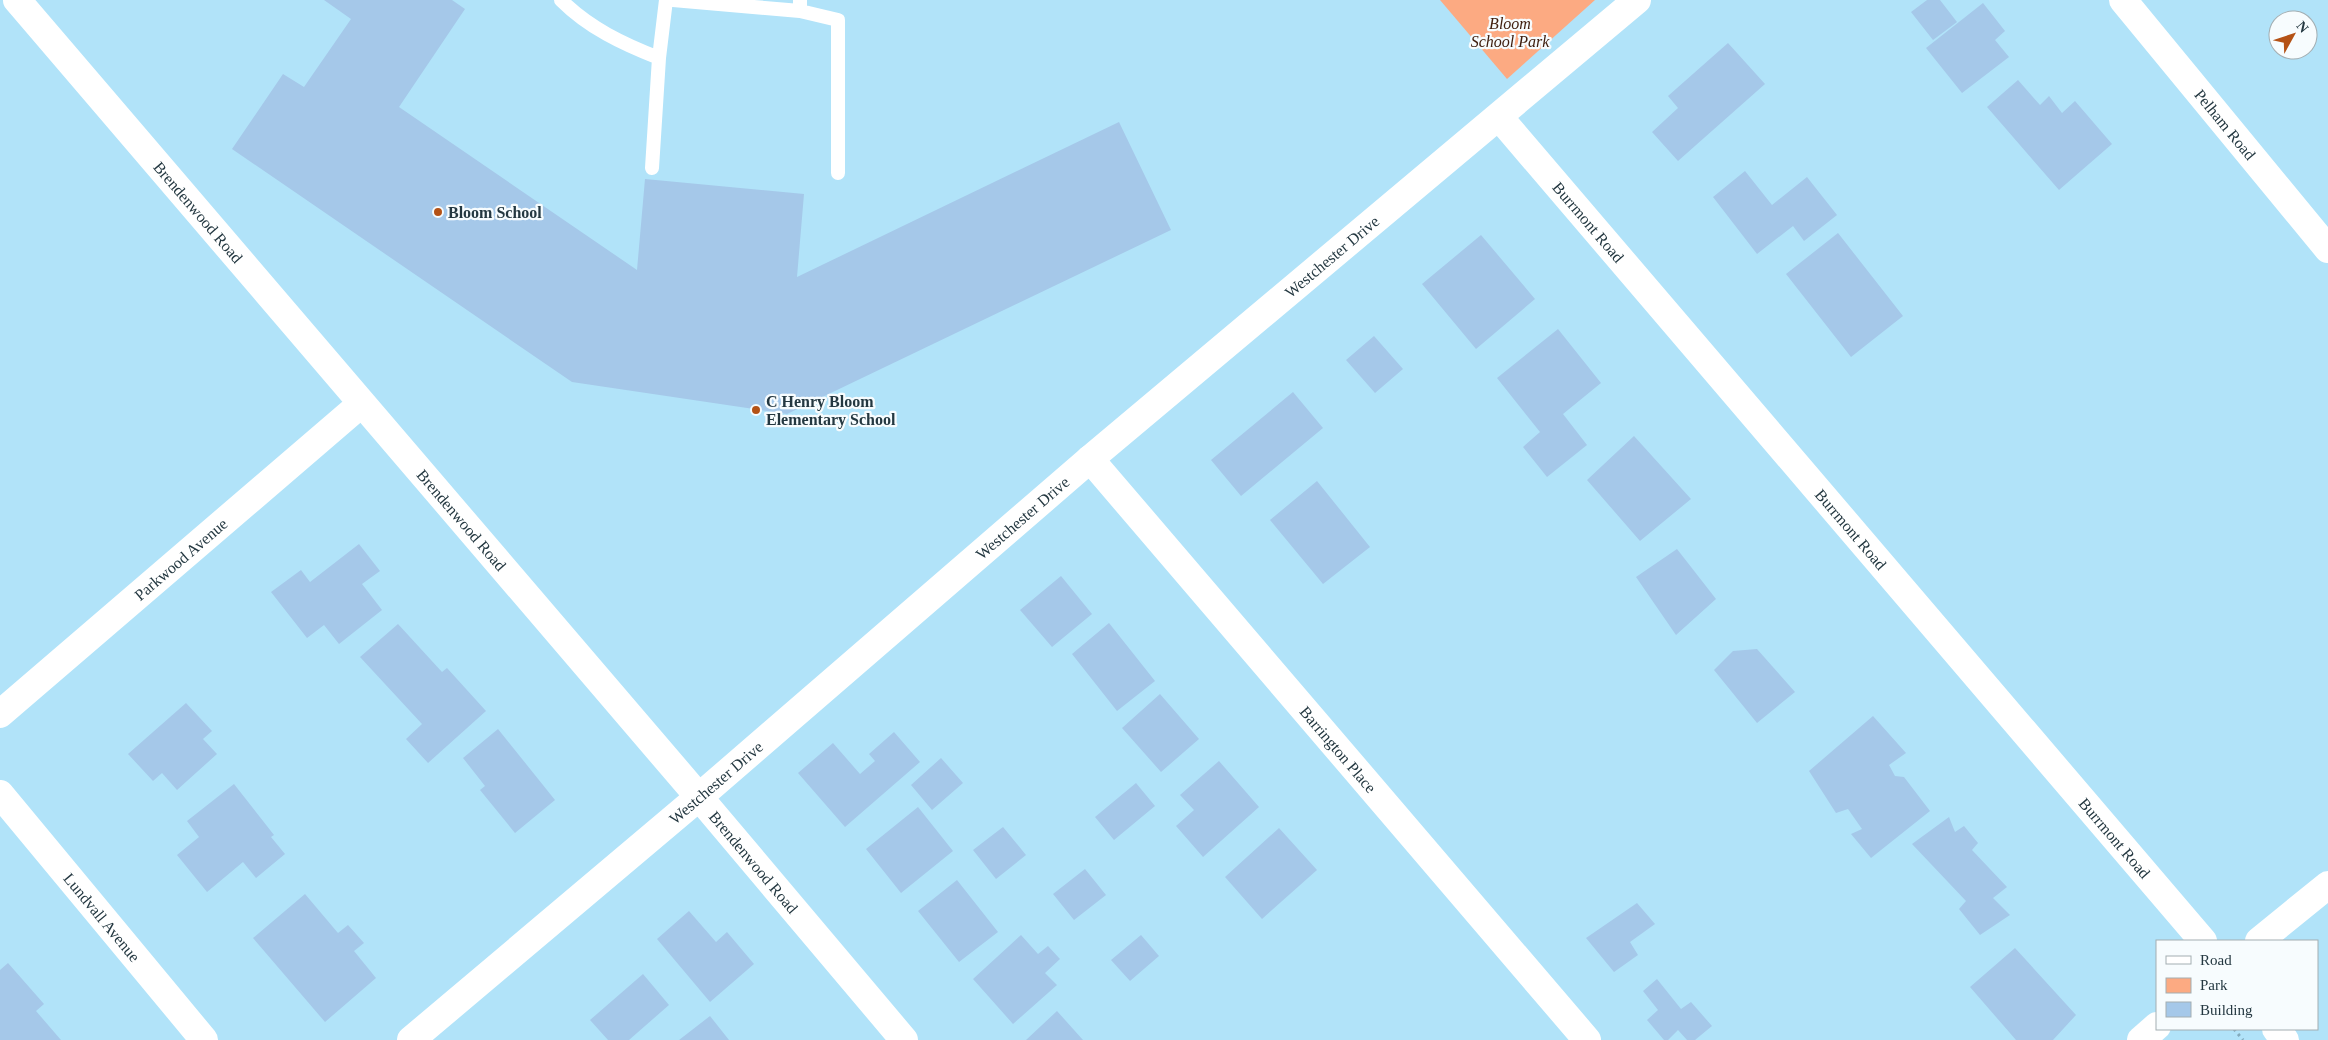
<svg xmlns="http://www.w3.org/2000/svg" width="2328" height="1040" viewBox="0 0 2328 1040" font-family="Georgia,serif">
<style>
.green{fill:#fcaa82}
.building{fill:#a5c8e9}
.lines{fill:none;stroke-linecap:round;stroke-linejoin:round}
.path{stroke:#83abbc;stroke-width:3;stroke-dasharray:2.5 4;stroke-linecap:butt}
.lane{stroke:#fff;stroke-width:14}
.street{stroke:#fff;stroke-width:28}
.secondary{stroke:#fff;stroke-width:28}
.poi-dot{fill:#b45216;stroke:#f7fcfe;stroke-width:2}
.labels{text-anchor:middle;stroke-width:4.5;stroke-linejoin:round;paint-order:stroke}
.park-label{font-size:16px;font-style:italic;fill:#412010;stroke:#f7fcfe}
.street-label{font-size:16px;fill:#243841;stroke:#f7fcfe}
.poi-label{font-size:16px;font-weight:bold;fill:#243841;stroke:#f7fcfe;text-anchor:start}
</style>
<rect width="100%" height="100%" fill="#b1e3f9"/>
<path class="green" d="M1440,0H1595L1507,79Z"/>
<path class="building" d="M324,0H452L465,9L399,107L637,270L645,179L804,194L797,277L1119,122L1171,230L787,414L572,382L232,149L283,74L304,87L351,19Z
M1927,0H1940L1957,22L1933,40L1911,12Z
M1983,3L2005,31L1995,40L2009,57L1962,93L1926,48Z
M1728,43L1765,84L1678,161L1652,132L1678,108L1668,96Z
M2018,80L2040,105L2049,96L2062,113L2075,101L2112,144L2059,190L1987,107Z
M1745,171L1772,205L1807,177L1837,215L1804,241L1793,226L1757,254L1713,197Z
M1838,233L1903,316L1851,357L1786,274Z
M1481,235L1535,299L1476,349L1422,284Z
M1558,329L1601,383L1563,414L1587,445L1547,477L1523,447L1540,432L1497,378Z
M1374,336L1403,369L1375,393L1346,360Z
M1293,392L1323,428L1241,496L1211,460Z
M1634,436L1691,499L1640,541L1587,480Z
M1317,481L1370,547L1323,584L1270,520Z
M359,544L380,571L362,584L382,610L339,644L324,625L307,638L271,592L301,570L310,582Z
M1677,549L1716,599L1676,635L1636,577Z
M1061,576L1092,614L1052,647L1020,610Z
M1109,623L1155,681L1117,711L1072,654Z
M398,624L442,672L447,668L486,711L428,763L406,739L422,724L360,657Z
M1757,649L1795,692L1757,723L1714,670L1733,651Z
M1160,694L1199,739L1161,772L1122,728Z
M186,703L212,731L203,739L217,754L177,790L162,773L153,781L128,754Z
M1873,716L1906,753L1889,765L1895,776L1904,777L1930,811L1871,858L1851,834L1862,829L1848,809L1836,813L1809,771Z
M498,729L555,800L515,833L480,790L485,786L463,758Z
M894,732L920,762L845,827L798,773L833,743L860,774L875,761L869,754Z
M941,758L963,783L932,810L911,785Z
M1219,761L1259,807L1203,857L1176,826L1194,810L1180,795Z
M1136,783L1155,806L1114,840L1095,817Z
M234,784L274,835L271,837L285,854L256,878L243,862L207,892L177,855L199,837L187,821Z
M918,807L953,851L901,893L866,849Z
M1949,817L1955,832L1964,826L1978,843L1972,850L2007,887L1993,898L2010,915L1980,935L1959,909L1966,901L1912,844Z
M1003,827L1026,855L996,879L973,850Z
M1279,828L1317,870L1262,919L1225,877Z
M1085,869L1106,895L1074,920L1053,894Z
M957,880L998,932L959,962L918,911Z
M305,894L338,933L348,925L364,943L354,951L376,978L325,1022L253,938Z
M1637,903L1655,924L1630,942L1638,955L1614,972L1586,938Z
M689,911L716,942L727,932L754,964L710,1002L657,939Z
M1021,935L1038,954L1048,946L1060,959L1045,973L1057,985L1013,1024L973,979Z
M1141,935L1159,956L1130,981L1111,960Z
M2015,948L2076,1015L2053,1040H2016L1970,987Z
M8,963L44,1004L36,1011L61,1040H0V970Z
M643,974L669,1005L629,1040H608L590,1020Z
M1657,979L1681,1009L1691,1002L1712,1026L1695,1040H1687L1678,1030L1668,1040H1664L1647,1020L1658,1010L1643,991Z
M1057,1011L1083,1040H1026Z
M710,1016L729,1040H679Z"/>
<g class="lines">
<path class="path" d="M2234,1029L2243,1040"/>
<path class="lane" d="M561,0C589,28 623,44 659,58
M673,0L800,11V0
M800,11L838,20V173
M652,168L659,58L666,0"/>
<g class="street">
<path id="s1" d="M17,0L699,797L904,1040"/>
<path id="s2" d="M2123,0L2328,249"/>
<path id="s3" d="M1499,117L2203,941"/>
<path id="s4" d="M1090,459L1587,1040"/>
<path id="s5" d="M0,714L361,404"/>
<path id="s6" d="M0,794L204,1040"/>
<path d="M2259,941L2328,885"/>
<path d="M2276,1029L2285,1040"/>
<path d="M2141,1040L2157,1026"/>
</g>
<path class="secondary" id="s7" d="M411,1040L699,797L1090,459L1637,0"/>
</g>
<g class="poi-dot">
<circle cx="438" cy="212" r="5"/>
<circle cx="756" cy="410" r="5"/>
</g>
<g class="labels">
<g class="park-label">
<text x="1510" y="29">Bloom<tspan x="1510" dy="18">School Park</tspan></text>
</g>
<g class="street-label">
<text dy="6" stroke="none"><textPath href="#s2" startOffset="161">Pelham Road</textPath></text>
<text dy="6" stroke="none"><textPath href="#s1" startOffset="279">Brendenwood Road</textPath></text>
<text dy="6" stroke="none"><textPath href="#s3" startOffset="138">Burrmont Road</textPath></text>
<text dy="6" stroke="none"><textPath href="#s7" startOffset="1209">Westchester Drive</textPath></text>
<text dy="6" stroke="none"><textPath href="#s7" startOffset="804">Westchester Drive</textPath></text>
<text dy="6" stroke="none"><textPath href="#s1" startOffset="684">Brendenwood Road</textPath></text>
<text dy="6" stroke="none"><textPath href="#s3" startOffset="542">Burrmont Road</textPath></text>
<text dy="6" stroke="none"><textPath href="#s5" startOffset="238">Parkwood Avenue</textPath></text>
<text dy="6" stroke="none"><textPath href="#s4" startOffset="382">Barrington Place</textPath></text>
<text dy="6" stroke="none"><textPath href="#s7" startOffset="399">Westchester Drive</textPath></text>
<text dy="6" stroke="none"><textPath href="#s3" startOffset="948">Burrmont Road</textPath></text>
<text dy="6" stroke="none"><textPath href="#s1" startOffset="1134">Brendenwood Road</textPath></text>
<text dy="6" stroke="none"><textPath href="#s6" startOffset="160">Lundvall Avenue</textPath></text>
</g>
<g class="poi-label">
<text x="448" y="218">Bloom School</text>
<text x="766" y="407">C Henry Bloom<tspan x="766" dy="18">Elementary School</tspan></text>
</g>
</g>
<rect x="2156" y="940" width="162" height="90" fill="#f7fcfe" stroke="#a3aeb2"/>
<rect x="2166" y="956" width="25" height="8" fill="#ffffff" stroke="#a3aeb2"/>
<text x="2200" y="965" font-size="15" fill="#243841">Road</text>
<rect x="2166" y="978" width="25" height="15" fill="#fcaa82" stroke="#a3aeb2"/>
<text x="2200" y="990" font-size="15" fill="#243841">Park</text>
<rect x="2166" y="1002" width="25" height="15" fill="#a5c8e9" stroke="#a3aeb2"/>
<text x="2200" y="1015" font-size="15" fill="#243841">Building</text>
<g transform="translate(2293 35) rotate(50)"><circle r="24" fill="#f7fcfe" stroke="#a3aeb2"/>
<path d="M0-4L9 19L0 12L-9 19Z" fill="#b45216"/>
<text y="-8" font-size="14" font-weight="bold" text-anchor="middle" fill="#243841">N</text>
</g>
</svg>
